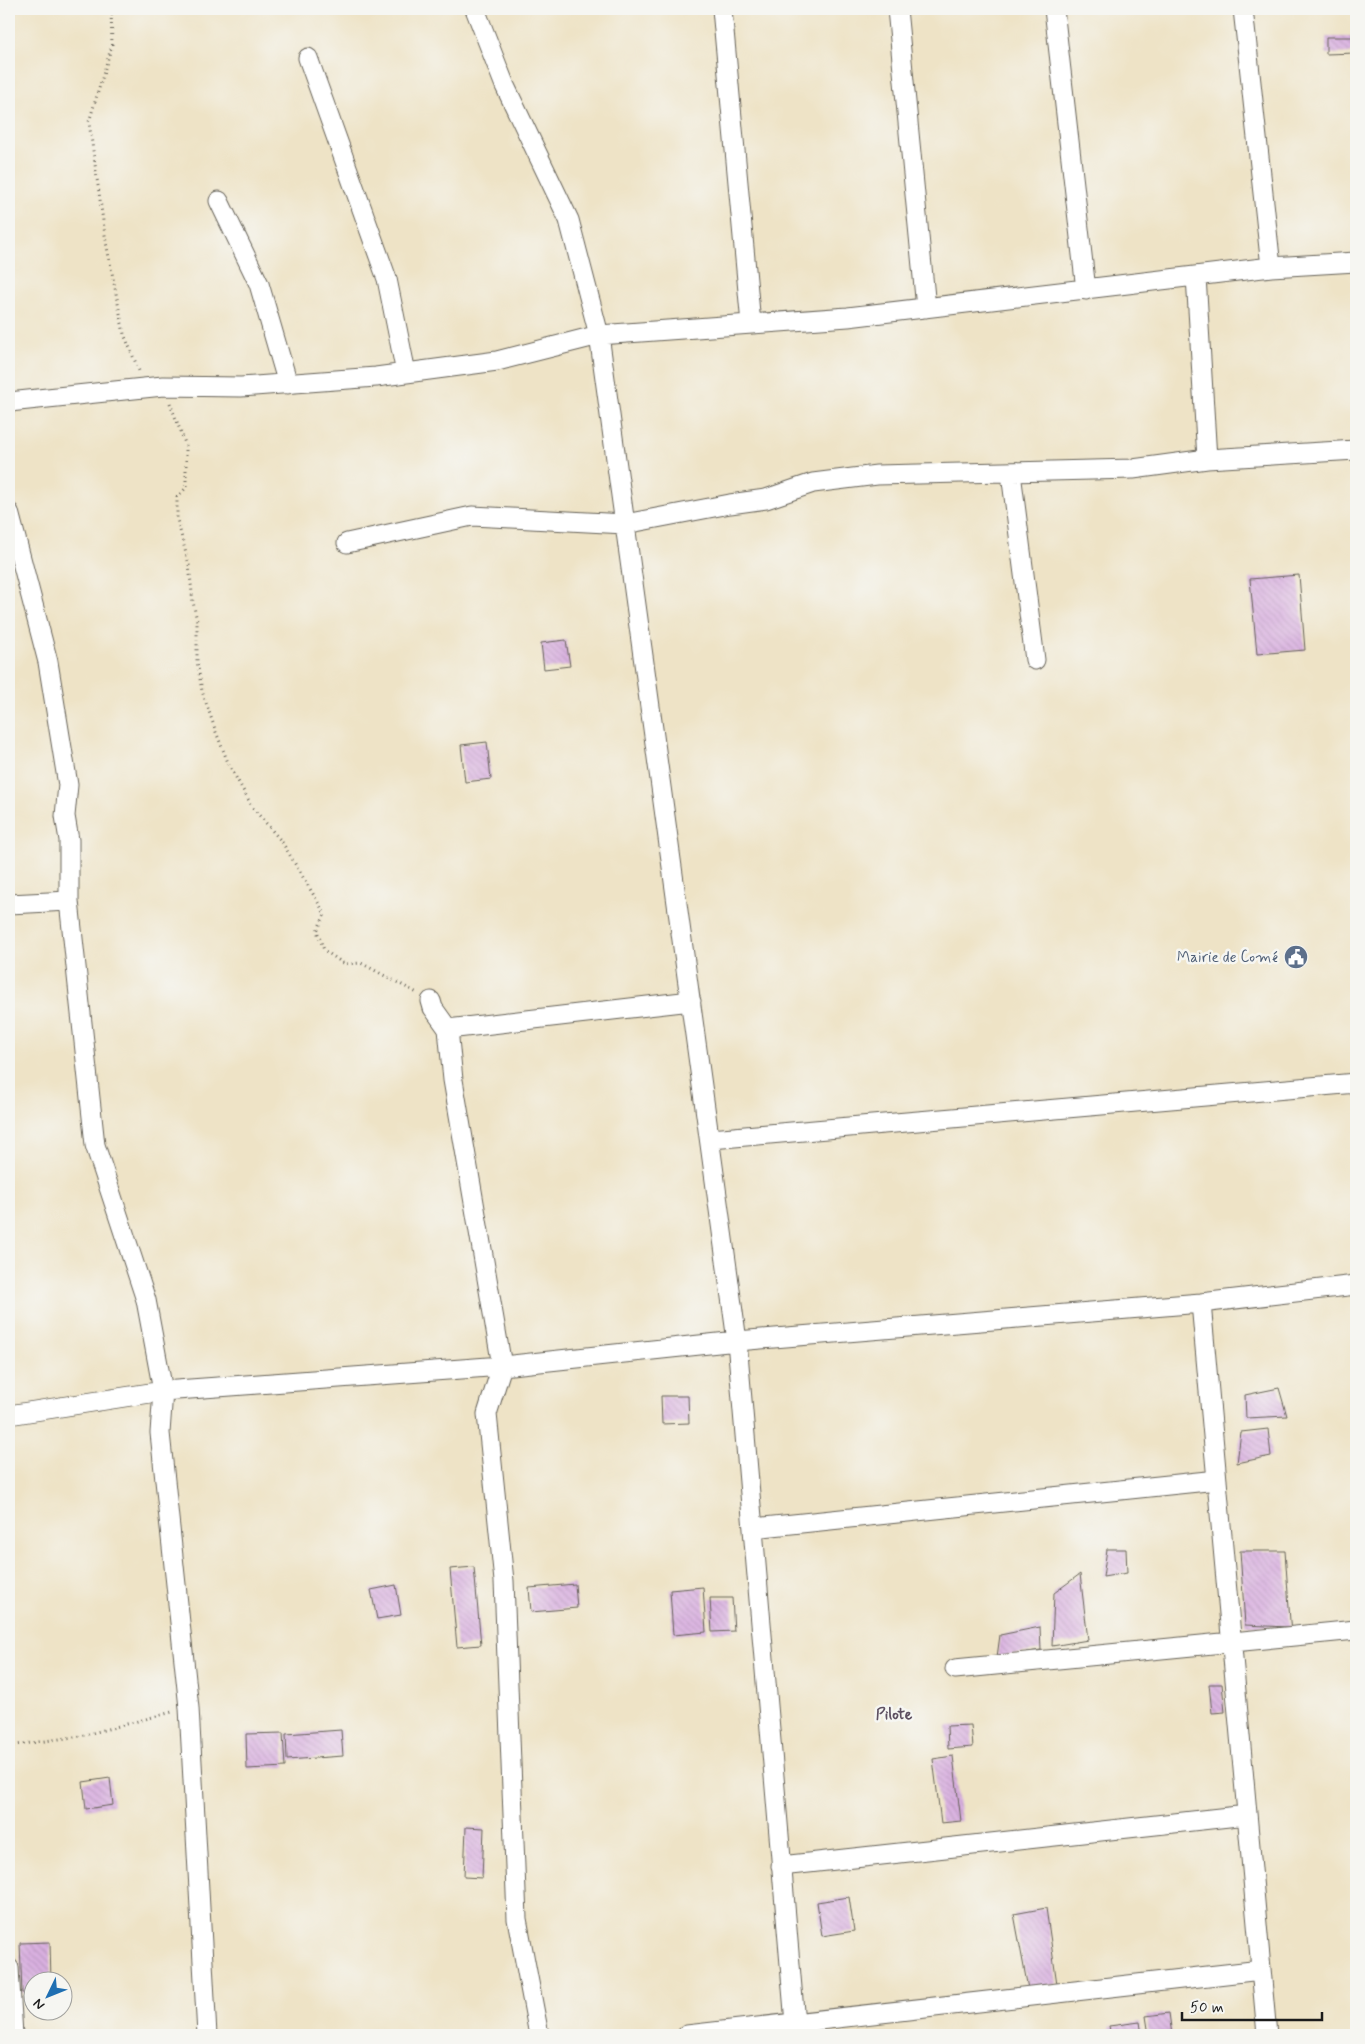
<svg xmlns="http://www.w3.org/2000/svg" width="1365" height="2044" viewBox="0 0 1365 2044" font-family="Mynerve,sans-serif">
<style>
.building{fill:url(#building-back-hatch)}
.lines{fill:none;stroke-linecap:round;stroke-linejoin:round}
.minor-casing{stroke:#666258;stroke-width:21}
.path{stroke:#666258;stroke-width:3;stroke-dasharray:1 4;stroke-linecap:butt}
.minor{stroke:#fff;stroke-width:19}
.labels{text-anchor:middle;stroke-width:5;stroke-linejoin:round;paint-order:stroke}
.service-label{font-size:15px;fill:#4e5e75;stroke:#f6f6f2;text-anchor:end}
.neighbourhood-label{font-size:16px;font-weight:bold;fill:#5e5061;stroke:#f6f6f2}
</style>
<defs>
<pattern id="building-back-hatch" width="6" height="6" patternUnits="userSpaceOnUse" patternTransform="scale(1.25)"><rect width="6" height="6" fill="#d9b0e0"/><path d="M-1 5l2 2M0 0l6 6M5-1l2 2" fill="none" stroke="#ba97c0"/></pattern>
</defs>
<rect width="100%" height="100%" fill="#f6f6f2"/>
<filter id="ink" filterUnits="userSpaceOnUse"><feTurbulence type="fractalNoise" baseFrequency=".02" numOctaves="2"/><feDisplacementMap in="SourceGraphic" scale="10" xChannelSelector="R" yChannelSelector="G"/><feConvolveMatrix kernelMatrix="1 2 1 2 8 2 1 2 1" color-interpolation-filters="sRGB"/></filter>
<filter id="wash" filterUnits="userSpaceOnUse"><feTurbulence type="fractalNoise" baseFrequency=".0096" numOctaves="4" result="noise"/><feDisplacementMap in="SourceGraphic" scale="20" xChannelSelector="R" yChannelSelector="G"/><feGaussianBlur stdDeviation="1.12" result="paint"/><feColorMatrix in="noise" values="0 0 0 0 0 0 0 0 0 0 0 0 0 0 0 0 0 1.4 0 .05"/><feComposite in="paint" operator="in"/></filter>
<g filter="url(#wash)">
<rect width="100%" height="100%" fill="#eee3c6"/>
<g id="blocks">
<path class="building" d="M1326,37H1356V53L1326,54Z
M1299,575L1305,650L1257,654L1250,579Z
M566,640L570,666L544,669L541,643Z
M487,742L491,779L465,782L461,745Z
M1279,1388L1287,1416L1246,1418L1245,1395Z
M661,1396H688L689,1423L662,1424Z
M1268,1429L1271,1456L1237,1463L1241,1432Z
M1107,1549H1126L1127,1573L1103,1577Z
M1240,1551H1285L1291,1635L1288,1627L1245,1625Z
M474,1567L481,1645L457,1647L450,1569Z
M1080,1574L1088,1640L1052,1646L1054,1593Z
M575,1584L577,1608L531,1612L529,1588Z
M396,1585L401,1615L377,1619L371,1590Z
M703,1587L706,1632L673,1635L670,1590Z
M710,1598H732L734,1631L712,1632Z
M1040,1627L1041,1650L997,1657L1000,1635Z
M1209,1684H1222L1225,1712L1212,1713Z
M971,1725L973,1747L948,1749L947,1726Z
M341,1730L343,1756L287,1760L286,1734Z
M283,1733L285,1767L247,1769L246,1734Z
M953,1756L961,1821L941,1823L933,1759Z
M110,1778L113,1805L86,1809L83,1782Z
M466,1827L484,1828L482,1878L464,1877Z
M849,1897L854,1931L822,1936L817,1902Z
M1046,1908L1057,1984L1028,1989L1014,1914Z
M50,1942L51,1982H32V1993H22L20,1943Z
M1169,2013L1172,2035H1149L1146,2016Z
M1140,2022L1142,2035H1111L1109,2026Z"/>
</g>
</g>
<g filter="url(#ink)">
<use href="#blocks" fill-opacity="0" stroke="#666258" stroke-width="1"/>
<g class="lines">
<g class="minor-casing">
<path id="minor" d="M475,9L505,86L569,220L599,335L737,1341L796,2035
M722,9L751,324
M897,9L926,308
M1054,9L1086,290
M1243,9L1271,267
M308,58L387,279L406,373
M219,201L259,284L288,384
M1196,276L1207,459
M9,402L163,386L241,387L376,377L497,361L599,335L848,317L1271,267L1356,262
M1011,473L1035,660
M9,512L48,662L68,785L65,816L69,840V901L95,1145L146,1300L163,1391L160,1433L189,1708L207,2035
M347,543L472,516L625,524L730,504L766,499L813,483L877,475L1133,469L1207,459L1356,450
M9,904L69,901
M431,1001L433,1008L448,1029L453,1080L502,1366L487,1414L504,1581L517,1919L539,2035
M448,1029L691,1001
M711,1139L1356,1083
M1201,1303L1267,2035
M9,1415L163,1391L502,1366L737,1341L1201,1303L1356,1285
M753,1528L1217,1480
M955,1669L1356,1630
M781,1866L1247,1815
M9,1968L13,2035
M687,2035L1261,1970"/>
</g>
<path class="path" d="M111,9L112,45L89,122L106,242L124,334L139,371
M170,403L186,446V488L177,497V519L189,565L193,602L197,621V661L202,691L216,732L229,765L253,808L282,842L325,914L317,931L324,950L344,964L361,963L417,993
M9,1746L81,1736L172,1712"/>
<use href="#minor" class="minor"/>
</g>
</g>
<defs>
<g id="civic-disc" transform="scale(1.25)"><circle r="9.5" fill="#5c6f8a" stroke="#f6f6f2"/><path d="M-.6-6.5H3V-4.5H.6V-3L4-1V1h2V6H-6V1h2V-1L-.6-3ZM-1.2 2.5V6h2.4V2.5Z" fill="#fff"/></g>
</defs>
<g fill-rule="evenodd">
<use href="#civic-disc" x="1296" y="957"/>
</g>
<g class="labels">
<g class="service-label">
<text x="1278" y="962">Mairie de Comé</text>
</g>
<g class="neighbourhood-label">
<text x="894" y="1719">Pilote</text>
</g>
</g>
<rect width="1365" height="2044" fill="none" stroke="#f6f6f2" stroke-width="30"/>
<g transform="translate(48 1996) rotate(227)"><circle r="24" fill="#f6f6f2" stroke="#9f9f9c"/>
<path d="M0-4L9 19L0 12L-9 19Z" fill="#1f6fb2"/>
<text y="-8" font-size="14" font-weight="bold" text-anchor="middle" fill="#1c1c1c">N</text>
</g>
<path d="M1182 2012v8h140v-8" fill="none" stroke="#1c1c1c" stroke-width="2.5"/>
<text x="1190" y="2012" font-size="15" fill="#1c1c1c" stroke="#f6f6f2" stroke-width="4" paint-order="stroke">50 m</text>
</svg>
